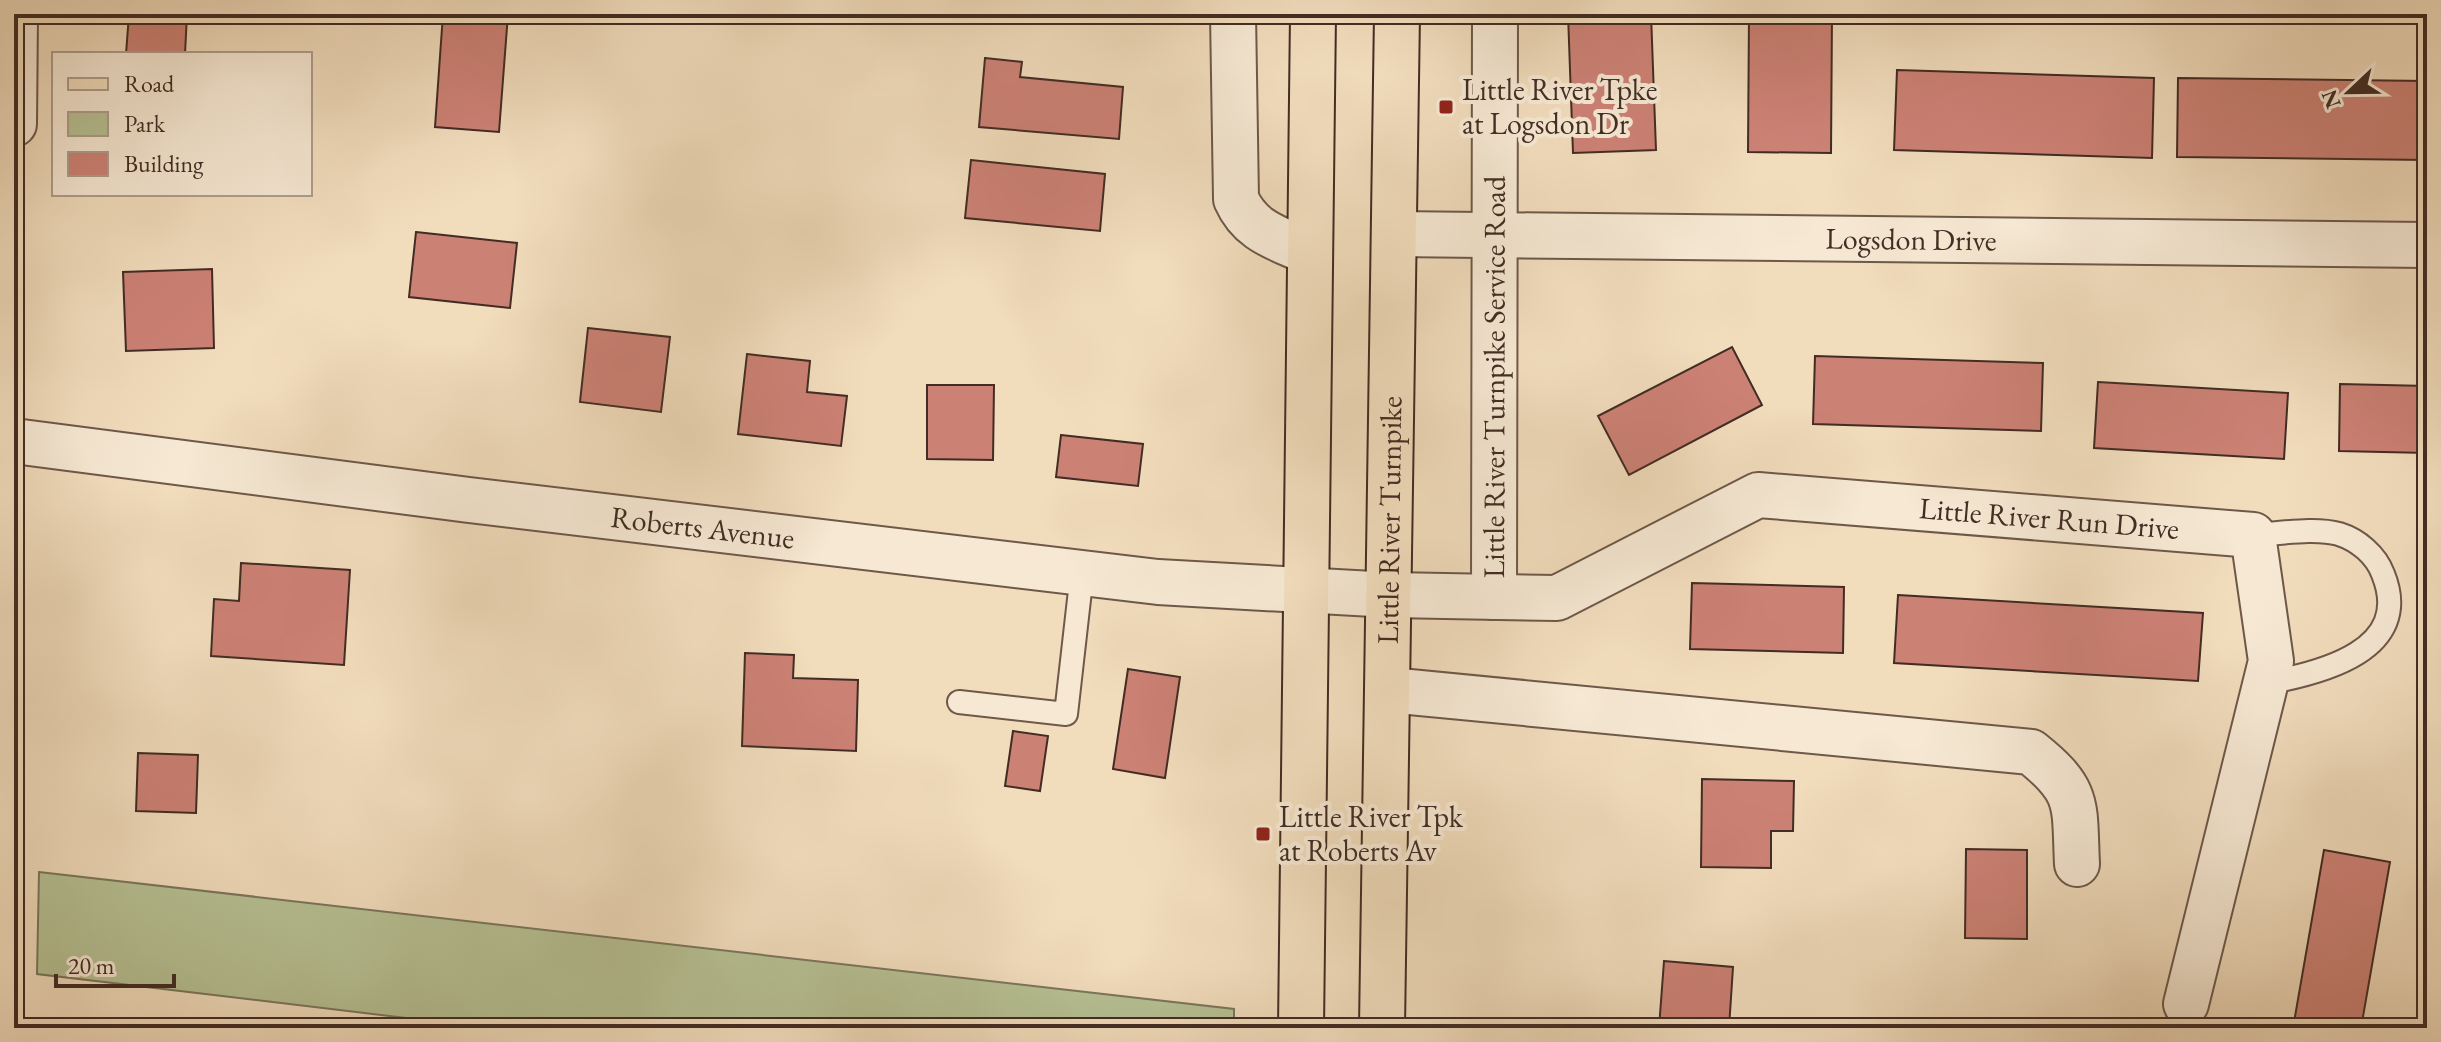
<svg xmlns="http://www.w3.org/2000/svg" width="2441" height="1042" viewBox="0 0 2441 1042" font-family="'EB Garamond',serif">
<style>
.green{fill:#b6c194;stroke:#7c765c;stroke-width:2}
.building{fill:#cc8175;stroke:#422c24;stroke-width:2}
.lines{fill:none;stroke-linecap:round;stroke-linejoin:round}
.service-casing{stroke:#6e584a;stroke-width:26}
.minor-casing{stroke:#6e584a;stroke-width:48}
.primary-casing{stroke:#422c24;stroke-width:48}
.service{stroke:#f6e8d3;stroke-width:22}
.minor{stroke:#f6e8d3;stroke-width:44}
.primary{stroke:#f1dcbc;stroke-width:44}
.poi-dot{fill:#8f2418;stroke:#f6e8d3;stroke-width:3}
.labels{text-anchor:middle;stroke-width:8;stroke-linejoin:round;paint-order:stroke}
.poi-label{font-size:30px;fill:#422c24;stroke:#f6e8d3;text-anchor:start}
.street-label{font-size:30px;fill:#422c24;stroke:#f6e8d3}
</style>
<rect width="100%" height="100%" fill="#f1dcbc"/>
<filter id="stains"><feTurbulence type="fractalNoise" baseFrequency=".0025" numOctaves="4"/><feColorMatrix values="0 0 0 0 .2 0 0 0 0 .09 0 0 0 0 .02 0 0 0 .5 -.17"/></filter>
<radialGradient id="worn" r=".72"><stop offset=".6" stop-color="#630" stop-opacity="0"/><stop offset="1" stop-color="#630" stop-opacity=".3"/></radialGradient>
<path class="green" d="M39,872L1234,1009V1028H490L37,974Z"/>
<path class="building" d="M129,14H187L185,54H126Z
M443,14H508L499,132L435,127Z
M1568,14H1651L1656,150L1573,153Z
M1749,14H1832L1831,153L1748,152Z
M985,58L1022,62L1020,77L1123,87L1119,139L979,127Z
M1897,70L2154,78L2152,158L1894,150Z
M2178,78L2427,81V160L2177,157Z
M971,160L1105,174L1100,231L965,218Z
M416,232L517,243L510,308L409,297Z
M212,269L214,348L126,351L123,272Z
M588,328L670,337L661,412L580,402Z
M1732,347L1762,405L1629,475L1598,416Z
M747,354L810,361L807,392L847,396L841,446L738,434Z
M1815,356L2043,363L2041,431L1813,424Z
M2098,382L2288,393L2284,459L2094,448Z
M2340,384L2427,386V453L2339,451Z
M927,385H994L993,460L927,459Z
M1061,435L1143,444L1138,486L1056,477Z
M241,563L350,570L344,665L211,656L214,599L239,601Z
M1692,583L1844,587L1843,653L1690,649Z
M1898,595L2203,613L2198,681L1894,663Z
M745,653L794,655L793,678L858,680L856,751L742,746Z
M1128,669L1180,677L1165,778L1113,769Z
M1013,731L1048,736L1040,791L1005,786Z
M138,753L198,755L196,813L136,811Z
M1702,779L1794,781L1793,831H1771V868L1701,867Z
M1966,849L2027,850V939L1965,938Z
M2324,850L2390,862L2361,1028H2293Z
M1664,961L1733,967L1729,1028H1659Z"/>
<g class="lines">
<g class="service-casing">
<path id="service" d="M2253,535C2278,534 2314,527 2339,534C2358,540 2376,555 2383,574C2414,650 2322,673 2266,683
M959,702L1066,714L1082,573"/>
</g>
<g class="minor-casing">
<g id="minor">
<path d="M1233,14L1236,199C1251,233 1279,238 1310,253"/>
<path d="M14,124L15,14"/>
<path id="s1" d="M1395,234L2427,245"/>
<path id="s2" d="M14,441L469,500L1158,582L1391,595L1557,598L1758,495L2253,535L2271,661L2186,1004"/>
<path id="s3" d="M1494,597L1495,14"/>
<path d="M1389,690L2031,752C2081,792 2074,804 2077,864"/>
</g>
</g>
<g class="primary-casing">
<g id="primary">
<path d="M1301,1028L1313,14"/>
<path id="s4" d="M1382,1028L1397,14"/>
</g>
</g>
<use href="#service" class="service"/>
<use href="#minor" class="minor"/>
<use href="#primary" class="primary"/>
</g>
<g class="poi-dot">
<rect x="1438" y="99" width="16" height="16" rx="4"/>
<rect x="1255" y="826" width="16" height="16" rx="4"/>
</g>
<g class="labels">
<g class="poi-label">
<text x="1462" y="100">Little River Tpke<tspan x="1462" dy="34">at Logsdon Dr</tspan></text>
<text x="1279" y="827">Little River Tpk<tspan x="1279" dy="34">at Roberts Av</tspan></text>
</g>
<g class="street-label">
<text dy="10" stroke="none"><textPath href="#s1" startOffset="516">Logsdon Drive</textPath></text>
<text dy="10" stroke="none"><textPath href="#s3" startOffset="220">Little River Turnpike Service Road</textPath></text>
<text dy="10" stroke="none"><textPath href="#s2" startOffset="2070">Little River Run Drive</textPath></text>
<text dy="10" stroke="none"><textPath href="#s4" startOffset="508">Little River Turnpike</textPath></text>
<text dy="10" stroke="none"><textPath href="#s2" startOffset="694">Roberts Avenue</textPath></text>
</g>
</g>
<rect width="2441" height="1042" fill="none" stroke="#f1dcbc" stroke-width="48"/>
<rect x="16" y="16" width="2409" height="1010" fill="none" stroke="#422c24" stroke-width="4"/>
<rect x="24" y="24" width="2393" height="994" fill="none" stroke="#422c24" stroke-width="2"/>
<rect x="52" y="52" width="260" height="144" fill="#f6e8d3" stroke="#ae9d8d" stroke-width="2"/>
<rect x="68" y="78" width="40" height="12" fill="#f1dcbc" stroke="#ae9d8d" stroke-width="2"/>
<text x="124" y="92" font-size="24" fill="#422c24">Road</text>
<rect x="68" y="112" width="40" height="24" fill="#b6c194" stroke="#ae9d8d" stroke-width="2"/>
<text x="124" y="132" font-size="24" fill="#422c24">Park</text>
<rect x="68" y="152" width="40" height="24" fill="#cc8175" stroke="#ae9d8d" stroke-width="2"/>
<text x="124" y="172" font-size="24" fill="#422c24">Building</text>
<g transform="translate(2349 92) rotate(248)" stroke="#f6e8d3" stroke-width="6" paint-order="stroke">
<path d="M0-6L14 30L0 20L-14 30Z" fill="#422c24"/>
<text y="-12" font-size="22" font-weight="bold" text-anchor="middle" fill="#422c24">N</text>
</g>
<path d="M56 974v12h118v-12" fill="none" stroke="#422c24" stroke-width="4"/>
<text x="68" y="974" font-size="24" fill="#422c24" stroke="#f6e8d3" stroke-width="6" paint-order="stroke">20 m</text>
<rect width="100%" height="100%" filter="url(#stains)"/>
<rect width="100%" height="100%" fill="url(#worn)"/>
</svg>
